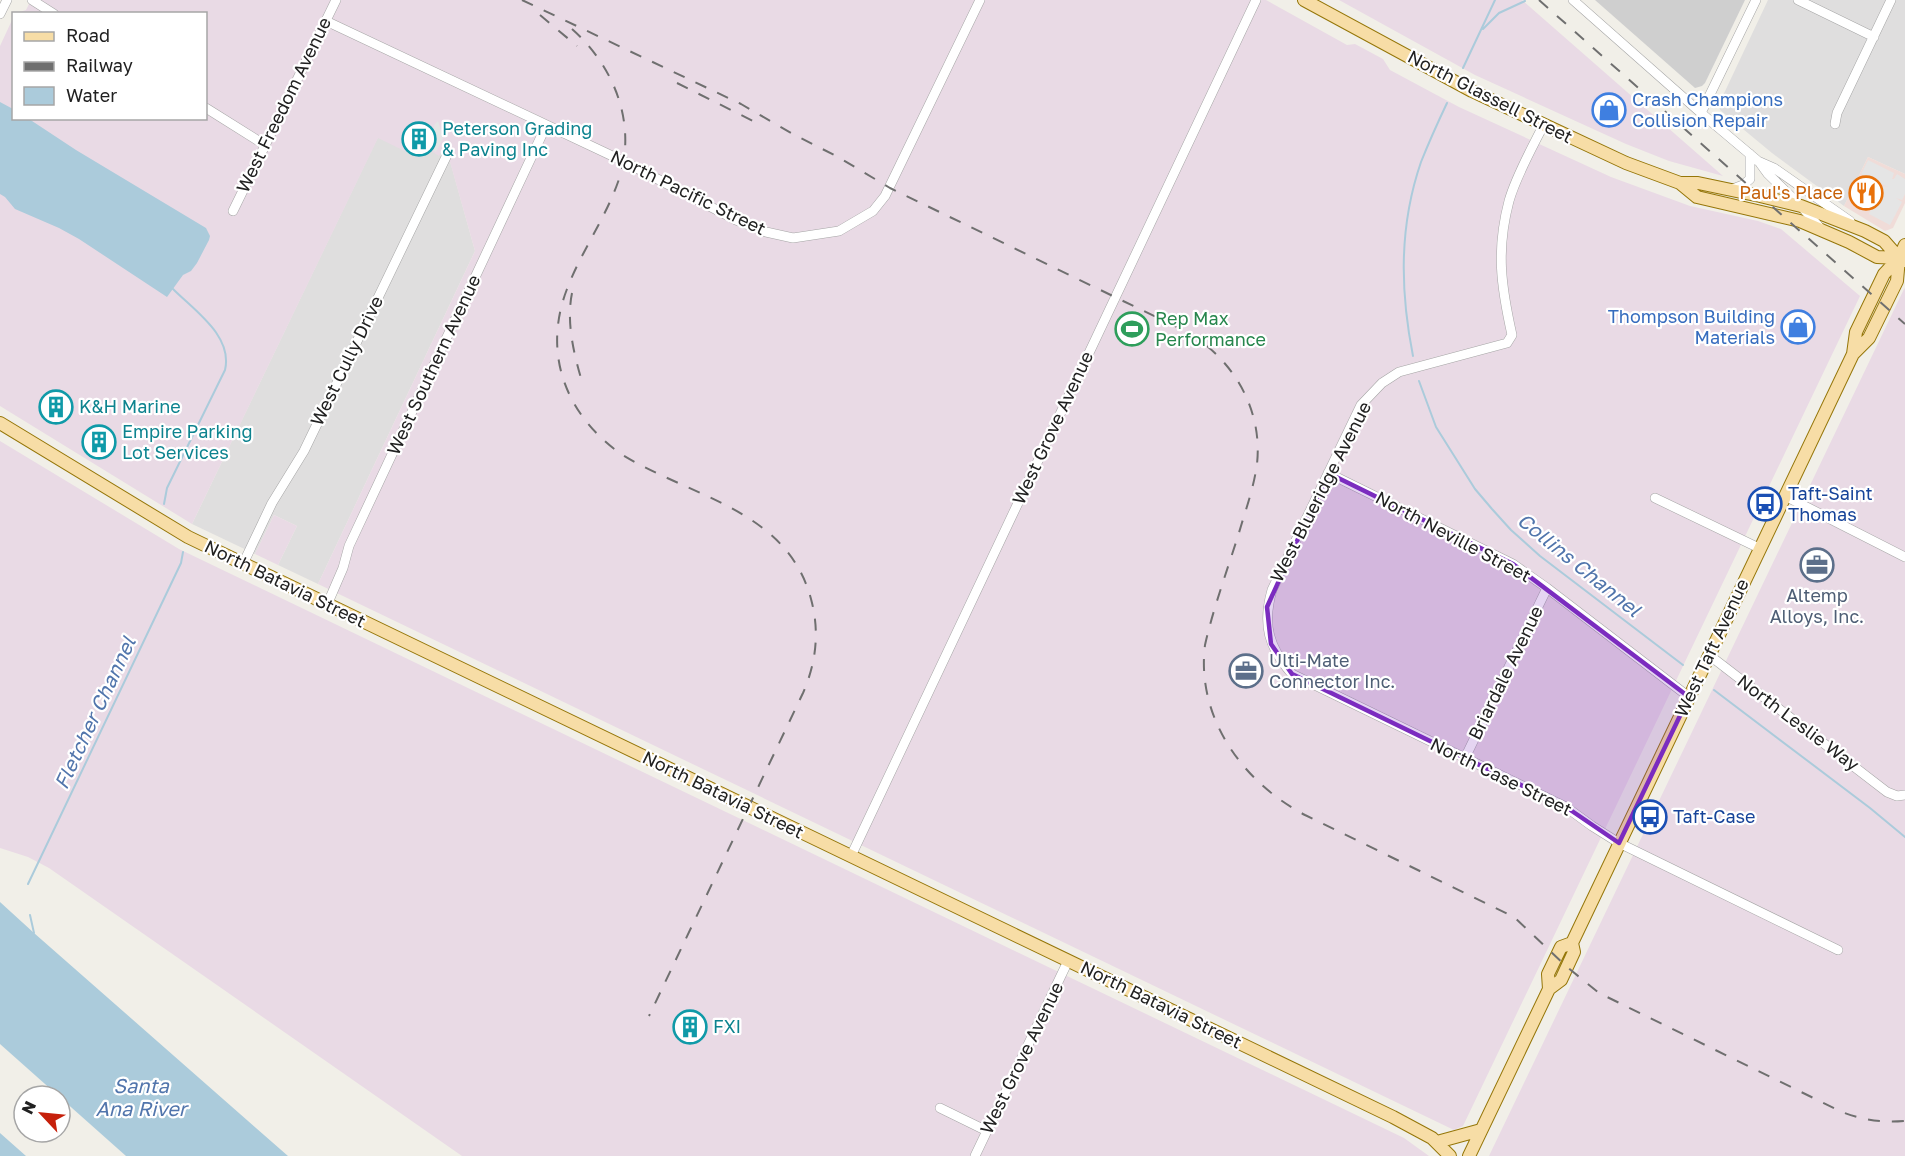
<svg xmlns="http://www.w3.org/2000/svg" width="1905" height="1156" viewBox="0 0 1905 1156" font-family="'Golos Text',sans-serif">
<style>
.residential{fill:#dfdede}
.commercial{fill:#f0dcd8}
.industrial{fill:#e9dae5}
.religious{fill:#cfcfcf}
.parking{fill:#e5e5e5}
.water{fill:#abcbdb}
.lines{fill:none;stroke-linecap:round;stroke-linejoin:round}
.stream{stroke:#abcbdb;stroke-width:2}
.minor-casing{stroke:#a5a5a5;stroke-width:10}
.major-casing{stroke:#957608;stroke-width:14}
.minor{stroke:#fff;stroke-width:9}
.major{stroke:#f7dda6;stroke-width:12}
.rail{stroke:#6f6f6f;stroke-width:2;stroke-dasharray:12 12;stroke-linecap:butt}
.marked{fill:#7b2cbf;fill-opacity:0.2;stroke:#7b2cbf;stroke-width:4.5;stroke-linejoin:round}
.labels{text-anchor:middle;stroke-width:4.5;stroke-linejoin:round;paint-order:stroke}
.street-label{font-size:18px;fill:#212121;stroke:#fff}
.shop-label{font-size:18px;fill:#366cbe;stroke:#fff;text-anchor:start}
.culture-label{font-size:18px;fill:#0d838f;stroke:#fff;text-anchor:start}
.food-label{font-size:18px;fill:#c56008;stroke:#fff;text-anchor:end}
.leisure-label{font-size:18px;fill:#27864d;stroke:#fff;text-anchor:start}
.transit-label{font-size:18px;fill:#164399;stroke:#fff;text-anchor:start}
.service-label{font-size:18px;fill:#4e5e75;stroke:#fff}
.water-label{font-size:20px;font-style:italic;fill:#5175ac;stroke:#fff}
</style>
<rect width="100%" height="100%" fill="#f1efe8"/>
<path class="residential" d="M1768,0H1905V174L1868,157L1844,206L1772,153L1720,110L1719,104Z
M378,137L419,157L424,147L445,143L475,251L318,584L278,565L297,526L274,515L255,554L192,524Z"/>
<path class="commercial" d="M1868,157L1905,174V203L1893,228L1885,231L1844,206Z"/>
<path class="industrial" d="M31,0H1266L1347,45L1355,44L1383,59L1390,70L1459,107L1611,177L1690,206L1758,221L1781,229L1860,296L1463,1126L1454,1130L318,584L475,251L445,144L439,156L425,147L419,158L378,138L192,524L0,406V46L13,18L14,118H206V14L16,13L26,10Z
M1339,0H1522L1723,176L1669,161L1626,144L1475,75Z
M1905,288V1156H1489L1904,289Z
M0,441L179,549L1404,1138L1429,1156H462L49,868L28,857L0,848Z
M274,515L297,526L278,565L255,554Z"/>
<path class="religious" d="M1595,0H1745L1705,83L1702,86L1695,88Z"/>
<path class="parking" d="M438,121L443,138L436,152L426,146L435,124Z
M1868,160L1894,173L1892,179H1894L1897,174L1905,179V194L1902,200L1896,198L1902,202L1890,225L1869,214L1883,186L1888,187L1861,174Z"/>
<path class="water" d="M0,102L13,109L14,118L29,119L76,150L206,228L210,236L209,240L197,263L191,271L183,275L167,297L79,239L59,228L15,209L5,197L0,194Z
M0,902L34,933L288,1156H126L0,1044Z
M0,1133L26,1156H0Z"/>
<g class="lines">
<path class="stream" d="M1483,29L1499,13L1525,1
M1463,68L1495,0
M1413,356C1400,290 1399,226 1421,162C1429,142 1438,122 1447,103
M1419,381L1436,427L1475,489L1492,509L1511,530L1540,556L1683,665
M164,504L167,488L225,370C233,336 195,311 173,289
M1714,690L1870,808L1905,837
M28,884L181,563L183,552
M30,915L34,933"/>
<g class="minor-casing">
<path id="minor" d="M32,0L54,14
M1573,0L1701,113L1758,161L1774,168L1850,221
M1798,0L1874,37
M0,14L7,0
M326,21L623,161L736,220L766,232L793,238L839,231L873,211L885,196L980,0
M206,108L265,145
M1701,113L1756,0
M1544,124C1532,148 1516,176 1509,201C1496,250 1501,286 1512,335L1507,343L1399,372L1382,383L1361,405L1272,590C1262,625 1269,648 1292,674L1566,807L1592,826L1619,843L1838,950
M1835,124L1837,113L1891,0
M1760,163L1768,174L1801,206L1821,229
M1730,190L1743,185L1750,179V154
M233,211L336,0
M1328,473L1513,564L1547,588L1689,697
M1785,496L1905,557
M1655,498L1759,548
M243,564L272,503L304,451L447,155
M327,605L343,568L349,546L546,126
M1709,655L1887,792L1897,796L1905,795
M1465,758L1547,588
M851,856L1256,0
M940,1108L987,1131
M975,1156L1068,961"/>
</g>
<g class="major-casing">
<path id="major" d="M1304,0L1472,91L1626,163L1680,183H1698L1760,196L1801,206L1865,231L1884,241L1899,258L1904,261
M1680,183L1697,197L1800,221L1849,242L1877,257L1899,258
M1853,354L1856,332L1884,274L1899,258L1905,245
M0,423L188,537L1393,1117L1432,1138L1450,1156
M1549,989L1548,974L1561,947L1572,943
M1437,1142L1481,1130
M1469,1156L1549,989L1561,980L1574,952L1572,943L1853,354L1869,338L1897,281L1899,258"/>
</g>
<use href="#minor" class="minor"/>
<use href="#major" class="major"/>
<path class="rail" d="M522,0L741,104L793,134L838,157L890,188L1185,331C1233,358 1263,409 1257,464C1254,486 1247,506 1241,526C1229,566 1214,605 1205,645C1196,717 1242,782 1305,815L1514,917L1567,967L1599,993L1842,1112C1863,1120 1883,1123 1905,1121
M1539,0L1905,324
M540,15L577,46
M572,29C615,67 638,126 618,182C605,219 581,252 567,289C542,354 566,415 621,454C690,497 787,509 811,599C820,632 816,663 803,693L649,1016
M677,83L755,122
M572,293C566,323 574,355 583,385"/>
</g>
<path class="marked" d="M1328,473L1513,564L1689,697L1619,843L1566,807L1292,674L1271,644L1267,607Z"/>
<defs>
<g id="shop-ring" transform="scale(1.725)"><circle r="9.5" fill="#fff" stroke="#3f7fe0" stroke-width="1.5"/><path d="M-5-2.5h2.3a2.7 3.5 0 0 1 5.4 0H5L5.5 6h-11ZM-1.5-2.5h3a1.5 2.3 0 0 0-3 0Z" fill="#3f7fe0"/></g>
<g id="building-ring" transform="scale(1.725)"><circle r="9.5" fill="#fff" stroke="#0f9aa8" stroke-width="1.5"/><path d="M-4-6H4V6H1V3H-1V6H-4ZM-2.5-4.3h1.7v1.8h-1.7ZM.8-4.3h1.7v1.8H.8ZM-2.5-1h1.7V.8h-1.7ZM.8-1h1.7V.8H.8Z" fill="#0f9aa8"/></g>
<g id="restaurant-ring" transform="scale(1.725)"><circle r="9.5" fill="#fff" stroke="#e8710a" stroke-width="1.5"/><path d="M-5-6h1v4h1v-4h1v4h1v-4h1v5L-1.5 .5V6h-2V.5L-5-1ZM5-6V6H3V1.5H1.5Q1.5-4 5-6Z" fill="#e8710a"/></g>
<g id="stadium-ring" transform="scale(1.725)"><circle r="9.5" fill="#fff" stroke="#2e9e5b" stroke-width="1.5"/><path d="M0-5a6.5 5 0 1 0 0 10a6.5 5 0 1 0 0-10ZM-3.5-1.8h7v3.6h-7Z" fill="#2e9e5b"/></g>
<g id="bus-ring" transform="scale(1.725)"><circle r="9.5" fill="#fff" stroke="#1a4fb4" stroke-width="1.5"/><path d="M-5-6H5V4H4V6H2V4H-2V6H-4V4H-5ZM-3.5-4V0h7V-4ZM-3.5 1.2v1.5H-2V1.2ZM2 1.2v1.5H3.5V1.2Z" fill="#1a4fb4"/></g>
<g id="office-ring" transform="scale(1.725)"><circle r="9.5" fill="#fff" stroke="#5c6f8a" stroke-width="1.5"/><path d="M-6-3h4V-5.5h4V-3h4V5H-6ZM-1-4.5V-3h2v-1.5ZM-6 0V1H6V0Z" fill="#5c6f8a"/></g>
</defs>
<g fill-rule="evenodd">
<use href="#shop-ring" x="1609" y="110"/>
<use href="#building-ring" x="419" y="139"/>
<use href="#restaurant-ring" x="1866" y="193"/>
<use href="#shop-ring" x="1798" y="327"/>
<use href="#stadium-ring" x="1132" y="329"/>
<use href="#building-ring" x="56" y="407"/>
<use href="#building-ring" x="99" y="442"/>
<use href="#bus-ring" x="1765" y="504"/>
<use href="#office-ring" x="1817" y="565"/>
<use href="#office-ring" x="1246" y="671"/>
<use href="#bus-ring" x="1650" y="817"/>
<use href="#building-ring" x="690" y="1027"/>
</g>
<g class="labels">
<g class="street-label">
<text transform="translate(1490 97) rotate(27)" y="6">North Glassell Street</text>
<text transform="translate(284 105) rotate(-64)" y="6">West Freedom Avenue</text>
<text transform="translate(688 193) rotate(26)" y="6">North Pacific Street</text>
<text transform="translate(347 361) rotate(-64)" y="6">West Cully Drive</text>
<text transform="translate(434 365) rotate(-65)" y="6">West Southern Avenue</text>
<text transform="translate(1053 428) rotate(-65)" y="6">West Grove Avenue</text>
<text transform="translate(1321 492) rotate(-63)" y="6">West Blueridge Avenue</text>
<text transform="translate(1453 537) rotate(28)" y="6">North Neville Street</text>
<text transform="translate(285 584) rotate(26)" y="6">North Batavia Street</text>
<text transform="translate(1712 648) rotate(-65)" y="6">West Taft Avenue</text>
<text transform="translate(1506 673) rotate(-64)" y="6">Briardale Avenue</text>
<text transform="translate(1798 723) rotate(37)" y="6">North Leslie Way</text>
<text transform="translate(1501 777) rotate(26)" y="6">North Case Street</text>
<text transform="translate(723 795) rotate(26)" y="6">North Batavia Street</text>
<text transform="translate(1161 1005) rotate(26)" y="6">North Batavia Street</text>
<text transform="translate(1022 1058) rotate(-64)" y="6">West Grove Avenue</text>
</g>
<g class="shop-label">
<text x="1632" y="106">Crash Champions<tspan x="1632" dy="21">Collision Repair</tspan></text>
<text x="1775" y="323" text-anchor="end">Thompson Building<tspan x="1775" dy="21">Materials</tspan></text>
</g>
<g class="culture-label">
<text x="442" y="135">Peterson Grading<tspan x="442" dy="21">&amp; Paving Inc</tspan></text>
<text x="79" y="413">K&amp;H Marine</text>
<text x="122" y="438">Empire Parking<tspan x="122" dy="21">Lot Services</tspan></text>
<text x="713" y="1033">FXI</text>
</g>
<g class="food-label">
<text x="1843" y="199">Paul's Place</text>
</g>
<g class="leisure-label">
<text x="1155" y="325">Rep Max<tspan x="1155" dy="21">Performance</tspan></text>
</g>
<g class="transit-label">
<text x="1788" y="500">Taft-Saint<tspan x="1788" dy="21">Thomas</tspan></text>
<text x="1673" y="823">Taft-Case</text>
</g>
<g class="service-label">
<text x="1817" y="602">Altemp<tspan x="1817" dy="21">Alloys, Inc.</tspan></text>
<text x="1269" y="667" text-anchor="start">Ulti-Mate<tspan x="1269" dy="21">Connector Inc.</tspan></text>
</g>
<g class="water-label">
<text transform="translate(1579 565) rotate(39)" y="7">Collins Channel</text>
<text transform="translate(95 713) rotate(-65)" y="7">Fletcher Channel</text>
<text x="141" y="1093">Santa<tspan x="141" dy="23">Ana River</tspan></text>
</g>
</g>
<rect x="12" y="12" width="195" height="108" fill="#ffffff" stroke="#a6a6a6" stroke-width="1.5"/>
<rect x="24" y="32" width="30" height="9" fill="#f7dda6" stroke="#a6a6a6" stroke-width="1.5"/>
<text x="66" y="42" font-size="18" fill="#212121">Road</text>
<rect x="24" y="62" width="30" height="9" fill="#6f6f6f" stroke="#a6a6a6" stroke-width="1.5"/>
<text x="66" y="72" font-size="18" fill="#212121">Railway</text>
<rect x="24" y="87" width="30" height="18" fill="#abcbdb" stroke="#a6a6a6" stroke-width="1.5"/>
<text x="66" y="102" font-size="18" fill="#212121">Water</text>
<g transform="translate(42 1114) rotate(296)"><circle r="28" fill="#ffffff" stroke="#a6a6a6" stroke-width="1.5"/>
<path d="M0-4.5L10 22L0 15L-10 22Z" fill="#c6200b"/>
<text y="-9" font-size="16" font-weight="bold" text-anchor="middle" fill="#212121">N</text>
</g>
</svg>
